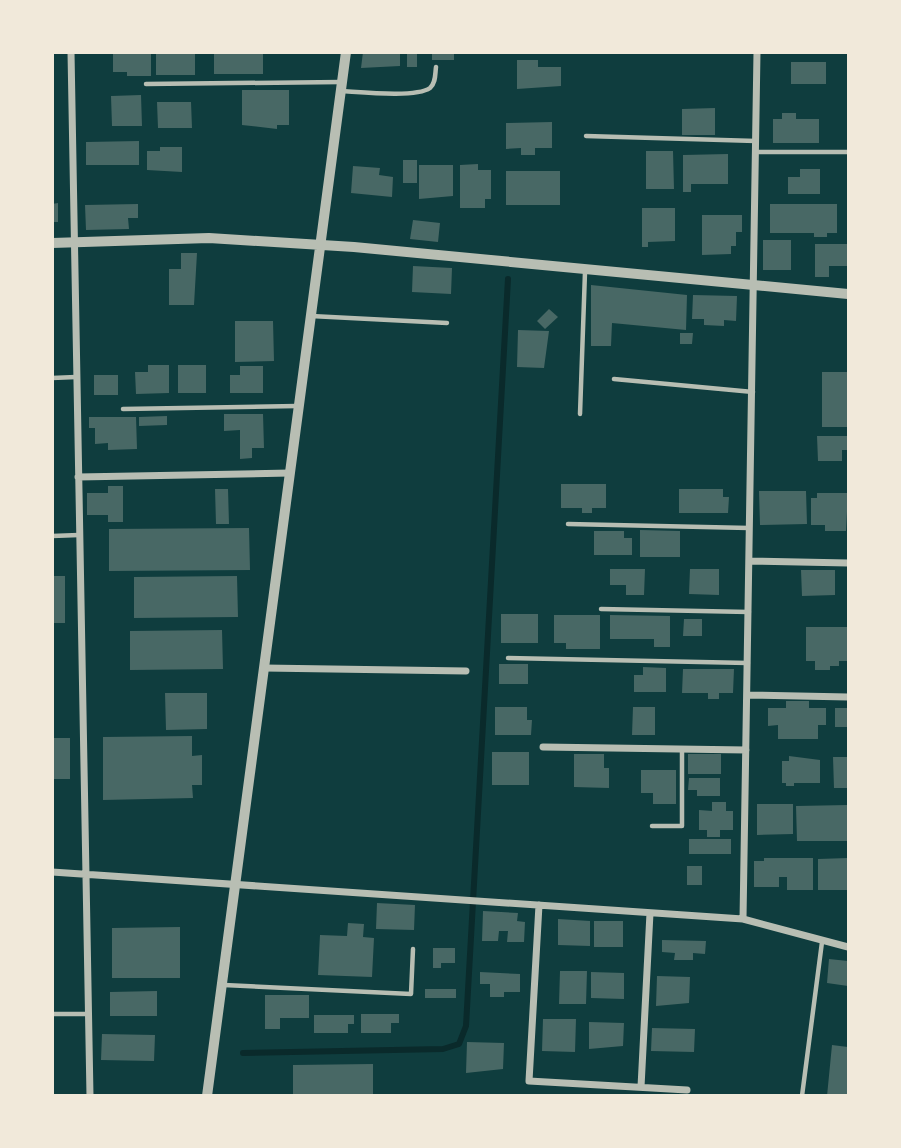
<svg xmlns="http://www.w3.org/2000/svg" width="901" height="1148" viewBox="0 0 901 1148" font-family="'Varela Round',sans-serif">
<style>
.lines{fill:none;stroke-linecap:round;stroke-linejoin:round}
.stream{stroke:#0a2a2b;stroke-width:6}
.building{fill:#486865}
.service{stroke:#b8beb3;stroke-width:4.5}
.minor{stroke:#b8beb3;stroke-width:7}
.tertiary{stroke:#b8beb3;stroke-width:10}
</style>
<rect width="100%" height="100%" fill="#0f3d3e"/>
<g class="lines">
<path class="stream" d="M243,1053L443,1049L459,1044L466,1026L508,279"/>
</g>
<path class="building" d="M113,52H151V76H127V72H113Z
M156,52H195V75H156Z
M214,52H263V74H214Z
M363,52H400V66L361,68Z
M407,52H417V67H407Z
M432,52H454V60H432Z
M517,60H538V67H561V86L517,89Z
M791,62H826V84H791Z
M242,90H289V125H277V129L242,125Z
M141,95L142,126H112L111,96Z
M157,102H191L192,128H158Z
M715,108V135H682V109Z
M782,113H796V119H819V143H773V119H782Z
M552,122V148H535V155H521V148L506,149V123Z
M139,141V165H86V142Z
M160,147H182V172L147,170V151H160Z
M646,151H673L674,189H646Z
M728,154V184H691V192H683V155Z
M403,160H417V183H403Z
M478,164V170H491V199H485V208H460V165Z
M419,165H453V196L419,199Z
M353,166L380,168L379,175L393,177L392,197L351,193Z
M800,169H820V194H788V177H800Z
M506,171H560V205H506Z
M58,203V222H52V204Z
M138,204V218H128L129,229L86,230L85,205Z
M770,204H837V233H827V237H814V233H770Z
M642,208H675V241L648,242V247H642Z
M702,215H742V232H736V246H731V254L702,255Z
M413,220L440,223L438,242L410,239Z
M763,240H791V270H763Z
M815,244H848V266H829V277H815Z
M181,253H197L194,305H169V269H181Z
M413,266L452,268L451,294L412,292Z
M591,285L687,295L686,330L612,323L611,346H591Z
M693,295L737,296L736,321L724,320V326L704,325V319H692Z
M549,309L558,317L545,329L537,321Z
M235,321H273L274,361L235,362Z
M518,330L549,331L544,368L517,367Z
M680,333H693L692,344H680Z
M148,365H169V393L136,394L135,372H148Z
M178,365H206V393H178Z
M240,366H263V393H230V375H240Z
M822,372H848V427H822Z
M94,375H118V395H94Z
M224,414H263L264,448H252V458L240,459V430L224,431Z
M167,416V425L139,426V417Z
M89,417H136L137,449L108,450V443L95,444V428H89Z
M817,436H848V450H842V461H818Z
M561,484H606V508H592V513H582V508H561Z
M108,486H123V522H108V515H87V493H108Z
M215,489H228L229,524H216Z
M679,489H723V497H729L728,513H679Z
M759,491H806L807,524L760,525Z
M817,493H848L846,531H825V525H811V498H817Z
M249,528L250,570L109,571V529Z
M640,530L680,531V557H640Z
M594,531H624V538H632V555H594Z
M610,569H645L644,595H626V585H610Z
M690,569H719V595L689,594Z
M801,570H835V595L802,596Z
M52,576H65V623H52Z
M237,576L238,617L134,618V577Z
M501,614H538V643H501Z
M554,615H600V649H566V643H554Z
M610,615L670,616V647H654V639H610Z
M684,619H702V636H683Z
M806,627H848V661H839V666H830V670H815V661H806Z
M222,630L223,669L130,670V631Z
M499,664H528V684H499Z
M643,667L666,668V692H634V675H643Z
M683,669H734L733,693H719V699H708V693H682Z
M165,693H207V729L166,730Z
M786,701H809V708H826V725H818V739H778V725L768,726V708H786Z
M495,707H527V720H532L531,735H495Z
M633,707H655V735H632Z
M835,708H848V727H835Z
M192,736V756L202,755V785H192L193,798L103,800V737Z
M52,738H70V779H52Z
M492,752H529V785H492Z
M574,754H604V768H609V788L574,787Z
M688,754H721V774H688Z
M789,756L820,760V783H794V786H786V783H782V761H789Z
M833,757H848V788H834Z
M641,770H676V804H653V793H641Z
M689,778H720V796H697V790H688Z
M712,802H726V811H733V830H720V837H707V830H699V810L712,811Z
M757,804H793V834L757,835Z
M848,805V841H797L796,806Z
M689,839H731V854H689Z
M764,858H813V890H787V877H779V887H754V861H764Z
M848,858V890H818V859Z
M687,866H702V885H687Z
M377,903L415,905L414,930L376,929Z
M483,911L518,913L517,921L525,922L524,942H507L508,931H499L498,941H482Z
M558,919L590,921V946L558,945Z
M594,921H623V947H594Z
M348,923L364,924L363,937L374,938L372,977L318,975L320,935L347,936Z
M180,927V978H112V928Z
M662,940L706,941L705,954L693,953V960H674L675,953L662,952Z
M433,948H455V963H441V968H433Z
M829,959L848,961V986L827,983Z
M560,971H587L586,1004H559Z
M480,972L520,974V992H504V997H490V984H480Z
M591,972L624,973V999L591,998Z
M657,976L690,977L689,1003L656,1006Z
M425,989H456V998H425Z
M157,991V1016H110V992Z
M265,995H309V1018H280V1029H265Z
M361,1014H399V1023H391V1033H361Z
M314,1015H354V1024H348V1033H314Z
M543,1019H576L575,1052L542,1051Z
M589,1022L624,1023L623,1046L589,1049Z
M652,1028L695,1029L694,1052L651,1051Z
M102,1034L155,1035L154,1061L101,1060Z
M467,1042L504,1043L503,1069L466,1073Z
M832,1045L848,1047V1096H827Z
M373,1064V1096H293V1065Z"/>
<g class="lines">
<path class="service" d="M146,84L341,82
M341,91C360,92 416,98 430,88C436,83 435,74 436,67
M586,136L756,141
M756,152H848
M311,316L447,323
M52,378L76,377
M614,379L753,392
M123,409L297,406
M580,414L585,272
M568,524L749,528
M52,536L79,535
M601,609L749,612
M508,658L748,663
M652,826H682V749
M224,985L411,994L413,949
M52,1014H89
M802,1096L822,942"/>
<path class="minor" d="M71,52L90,1096
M78,477L290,473
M750,561L848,563
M264,668L466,671
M748,695L848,697
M543,747L746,750
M52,872L743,919L848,947
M539,905L529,1081L687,1090
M743,919L757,52
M641,1087L650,913"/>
<path class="tertiary" d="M52,243L209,238L354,247L848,294
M207,1096L346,52"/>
</g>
<rect width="901" height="1148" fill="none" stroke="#f1e9da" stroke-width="108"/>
</svg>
